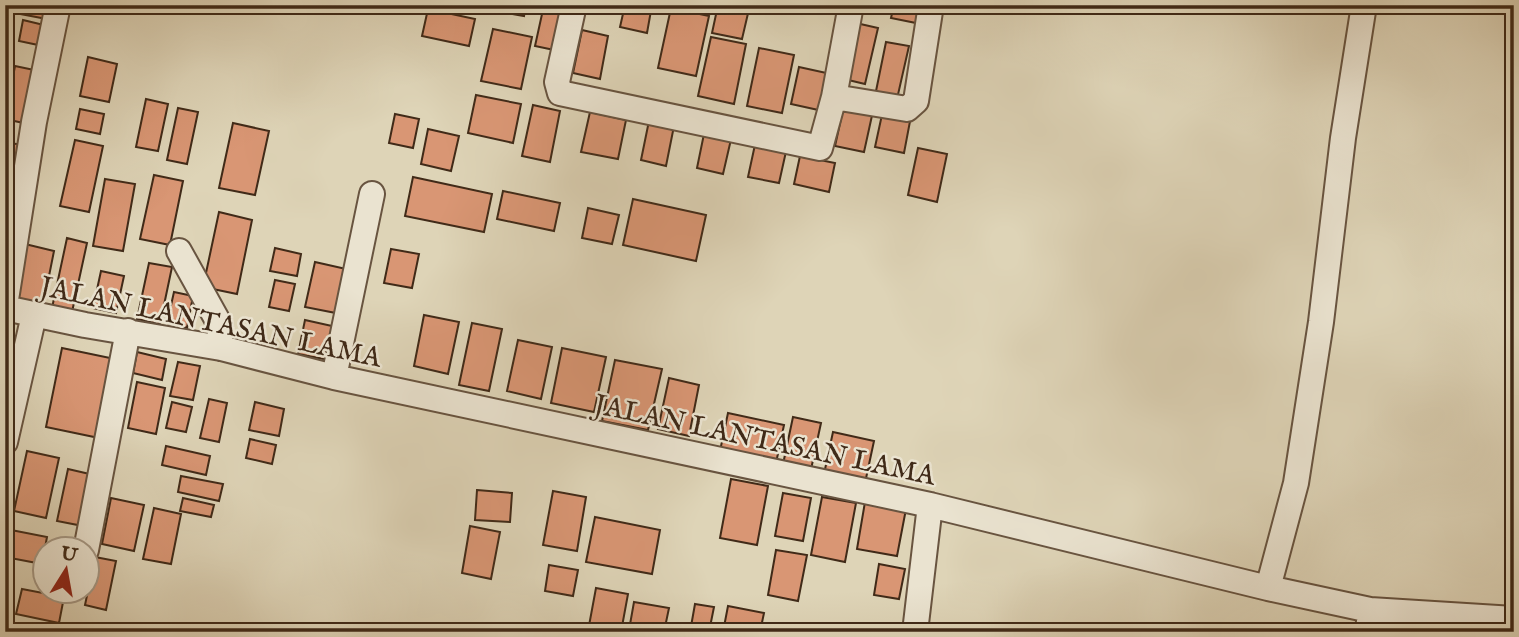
<svg xmlns="http://www.w3.org/2000/svg" width="1519" height="637" viewBox="0 0 1519 637" font-family="'IM FELL English',serif">
<style>
.building{fill:#d99674;stroke:#402a18;stroke-width:2}
.lines{fill:none;stroke-linecap:round;stroke-linejoin:round}
.minor-casing{stroke:#685440;stroke-width:28}
.minor{stroke:#eae3d0;stroke-width:24}
.labels{text-anchor:middle;stroke-width:5;stroke-linejoin:round;paint-order:stroke}
.street-label{font-size:28px;fill:#402a18;stroke:#eae3d0}
</style>
<rect width="100%" height="100%" fill="#ded4b7"/>
<filter id="stains"><feTurbulence type="fractalNoise" baseFrequency=".00286" numOctaves="4"/><feColorMatrix values="0 0 0 0 .2 0 0 0 0 .09 0 0 0 0 .02 0 0 0 .5 -.17"/></filter>
<radialGradient id="worn" r=".72"><stop offset=".6" stop-color="#630" stop-opacity="0"/><stop offset="1" stop-color="#630" stop-opacity=".3"/></radialGradient>
<path class="building" d="M22,5H50L47,19L20,14Z
M497,5H526L524,16L496,11Z
M544,5H569L559,51L535,46Z
M625,5H652L647,33L620,27Z
M718,5L749,9L742,39L712,33Z
M894,5H925L921,24L891,18Z
M671,8L709,16L696,76L658,68Z
M428,9L475,19L469,46L422,36Z
M23,20L48,26L43,46L19,41Z
M856,23L878,28L865,84L844,79Z
M493,29L532,37L521,89L481,81Z
M582,30L608,36L600,79L573,73Z
M711,37L746,44L734,104L698,96Z
M886,42L909,46L897,99L875,96Z
M759,48L794,55L782,113L747,106Z
M88,57L117,64L109,102L80,96Z
M15,66L39,71L28,124L5,119Z
M799,67L831,74L823,111L791,104Z
M476,95L521,104L513,143L468,133Z
M146,99L168,104L158,151L136,147Z
M533,105L560,111L550,162L522,156Z
M844,105L873,111L864,152L835,146Z
M178,108L198,112L187,164L167,160Z
M80,109L104,114L100,134L76,129Z
M883,110L911,116L904,153L875,147Z
M590,112L626,120L618,159L581,152Z
M395,114L419,119L413,148L389,143Z
M650,116L675,121L666,166L641,160Z
M233,123L269,131L255,195L219,188Z
M428,129L459,136L451,171L421,164Z
M705,129L732,135L723,174L697,168Z
M75,140L103,146L89,212L60,206Z
M756,140L787,147L779,183L748,177Z
M5,142L28,146L19,188L5,185Z
M918,148L947,154L937,202L908,195Z
M800,156L835,163L829,192L794,184Z
M154,175L183,181L170,245L140,239Z
M413,177L492,194L484,232L405,216Z
M105,179L135,184L123,251L93,246Z
M503,191L560,203L554,231L497,219Z
M633,199L706,215L696,261L623,245Z
M588,208L619,215L612,244L582,238Z
M219,212L252,220L237,294L203,287Z
M67,238L87,243L72,312L52,308Z
M25,244L54,251L43,306L13,300Z
M275,248L301,254L297,276L270,271Z
M391,249L419,254L412,288L384,283Z
M315,262L355,271L346,315L305,307Z
M149,263L172,267L160,324L137,319Z
M101,271L124,276L116,313L93,308Z
M275,280L295,284L289,311L269,307Z
M174,292L193,296L187,328L167,323Z
M424,315L459,322L448,374L414,366Z
M305,320L341,328L334,361L298,354Z
M472,323L502,329L489,391L459,385Z
M518,340L552,347L541,399L507,391Z
M5,343L21,347L5,396Z
M62,348L115,359L99,438L46,427Z
M562,348L606,357L594,412L551,403Z
M137,352L166,359L162,380L133,373Z
M615,360L662,369L648,430L602,421Z
M178,362L200,366L193,400L170,396Z
M669,378L699,385L689,436L658,429Z
M137,382L165,388L156,434L128,428Z
M209,399L227,403L219,442L200,438Z
M172,402L192,407L186,432L166,428Z
M255,402L284,409L279,436L249,430Z
M728,413L784,425L776,463L720,451Z
M793,417L821,423L810,474L782,469Z
M833,432L874,441L865,483L824,474Z
M250,439L276,445L272,464L246,458Z
M166,446L210,456L206,475L162,465Z
M27,451L59,458L46,518L14,511Z
M68,469L94,475L83,526L57,521Z
M181,476L223,484L219,501L178,492Z
M731,479L768,486L757,545L720,538Z
M477,490L512,493L510,522L475,520Z
M553,491L586,497L577,551L543,545Z
M783,493L811,498L803,541L775,536Z
M822,497L856,503L845,562L811,555Z
M111,498L144,505L134,551L102,544Z
M183,498L214,505L211,517L180,511Z
M865,502L906,509L897,556L857,549Z
M154,508L181,514L171,564L143,559Z
M595,517L660,530L652,574L586,562Z
M470,526L500,532L491,579L462,573Z
M6,529L47,537L42,564L5,557Z
M776,550L807,555L798,601L768,595Z
M95,557L116,561L106,610L85,605Z
M879,564L905,569L899,599L874,595Z
M549,565L578,570L573,596L545,591Z
M596,588L628,594L621,632L588,631Z
M22,589L64,597L59,623L16,614Z
M634,602L669,608L664,632L629,630Z
M695,604L714,607L709,632H690Z
M728,606L764,613L760,632H723Z"/>
<g class="lines">
<g class="minor-casing">
<path id="minor" d="M574,5L557,82L560,93L820,148L834,97L851,5
M834,97L907,109L916,101L931,5
M179,251L219,323L221,348
M5,306L34,122L58,5
M5,308L85,325L221,348L334,377L930,505L1268,588L1370,610L1514,619
M334,377L372,194
M5,442L34,315
M86,550L128,331
M1268,588L1296,483L1321,322L1343,138L1364,5
M915,632L930,505
M1368,632L1370,610"/>
</g>
<use href="#minor" class="minor"/>
</g>
<g class="labels">
<g class="street-label">
<text transform="translate(211 321) rotate(12)" y="10">JALAN LANTASAN LAMA</text>
<text transform="translate(765 439) rotate(12)" y="10">JALAN LANTASAN LAMA</text>
</g>
</g>
<rect width="1519" height="637" fill="none" stroke="#ded4b7" stroke-width="28"/>
<rect x="7" y="7" width="1505" height="623" fill="none" stroke="#402a18" stroke-width="3.5"/>
<rect x="14" y="14" width="1491" height="609" fill="none" stroke="#402a18" stroke-width="2"/>
<g transform="translate(66 570) rotate(11)"><circle r="33" fill="#eae3d0" stroke="#a69986" stroke-width="2"/>
<path d="M0-5L12 26L0 18L-12 26Z" fill="#8f2418"/>
<text y="-10" font-size="19" font-weight="bold" text-anchor="middle" fill="#402a18">U</text>
</g>
<rect width="100%" height="100%" filter="url(#stains)"/>
<rect width="100%" height="100%" fill="url(#worn)"/>
</svg>
